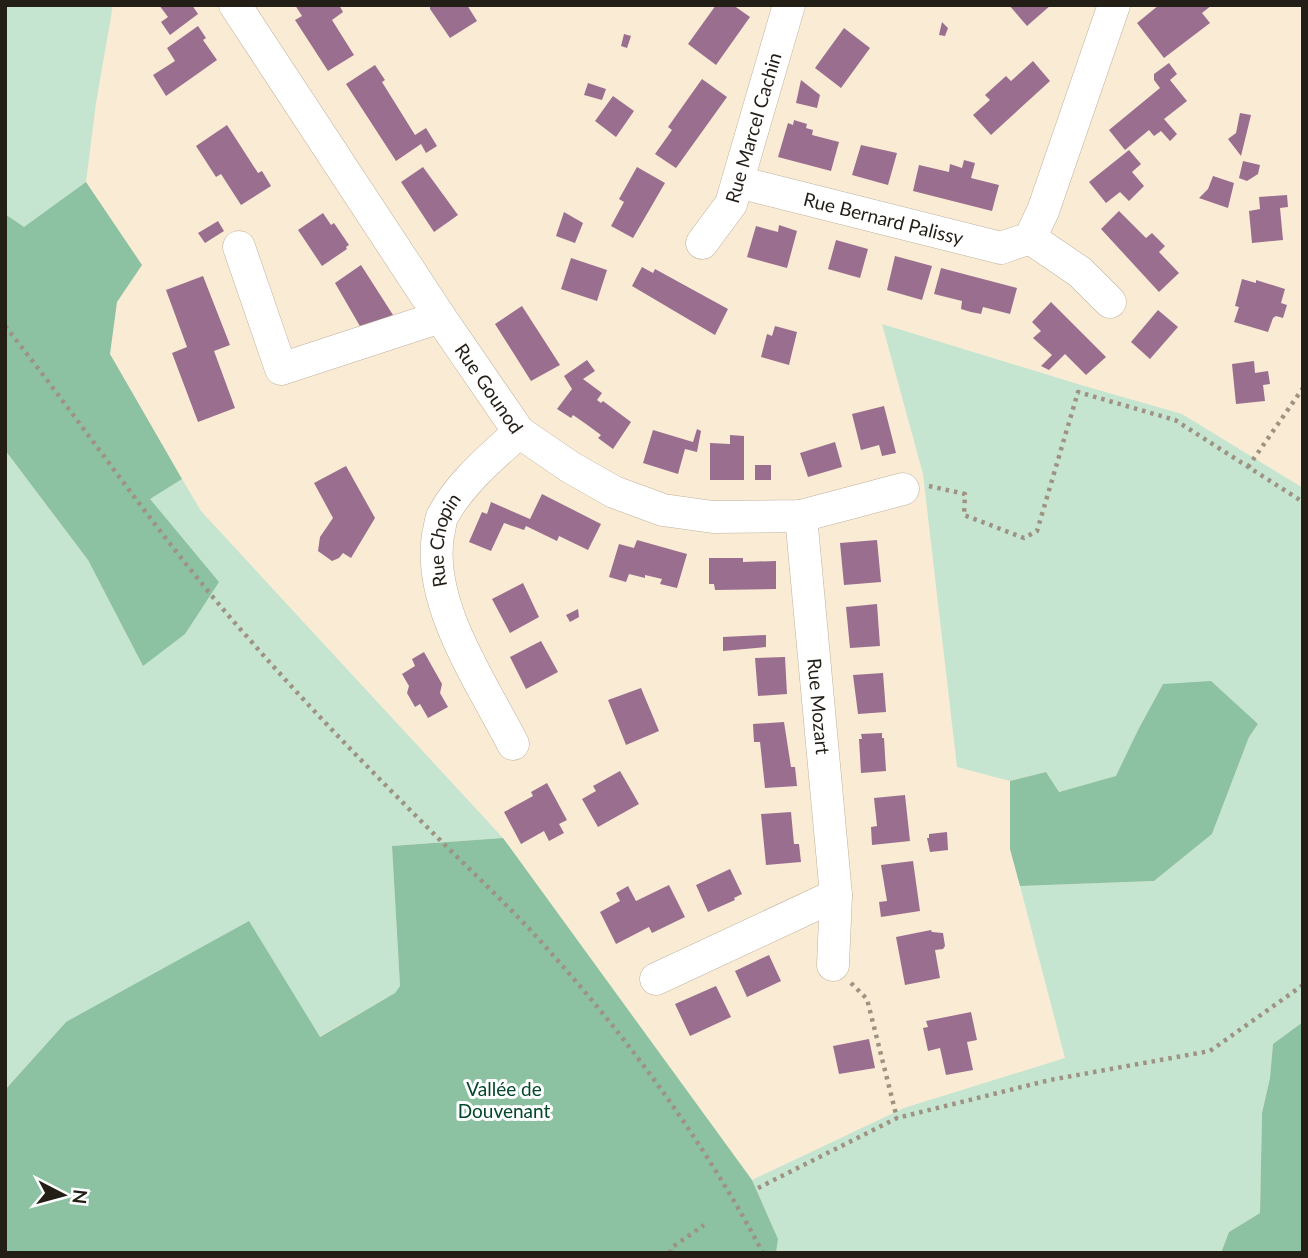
<svg xmlns="http://www.w3.org/2000/svg" width="1308" height="1258" viewBox="0 0 1308 1258" font-family="Lato,sans-serif">
<style>
.green{fill:#c5e5d1}
.forest{fill:#8cc1a1}
.building{fill:#9a6e8e}
.lines{fill:none;stroke-linecap:round;stroke-linejoin:round}
.minor-casing{stroke:#bfb19c;stroke-width:33}
.path{stroke:#9e9383;stroke-width:4.5;stroke-dasharray:3.5 5;stroke-linecap:butt}
.minor{stroke:#fff;stroke-width:32}
.labels{text-anchor:middle;stroke-width:6;stroke-linejoin:round;paint-order:stroke}
.street-label{font-size:19px;fill:#231e16;stroke:#fff}
.park-label{font-size:19px;fill:#024729;stroke:#fff}
</style>
<rect width="100%" height="100%" fill="#faebd5"/>
<path class="green" d="M5,5H113L96,103L86,182L24,228L5,214Z
M882,324L1081,385L1182,414L1303,488V1022L1273,1045L1270,1078L1262,1113L1260,1213L1229,1232L1221,1253H776L778,1239L752,1180L904,1108L1065,1058L1020,886L1154,881L1212,834L1249,737L1258,724L1163,684L1138,730L1117,776L1059,792L1046,772L1010,781L957,767L923,474Z
M5,450L88,560L143,666L149,499L182,479L201,511L503,838L392,846L400,986L395,993L319,1037L66,1022L5,1090Z"/>
<path class="forest" d="M86,182L142,265L117,302L110,354L182,479L150,499L219,582L185,634L143,666L88,560L5,450V214L24,227Z
M1211,681L1258,724L1249,737L1212,834L1154,881L1020,886L1010,849V781L1046,772L1059,792L1116,776L1138,730L1163,684Z
M503,838L752,1180L778,1239L776,1253H5V1090L66,1022L249,921L320,1037L395,993L400,986L392,846Z
M1303,1022V1253H1221L1229,1232L1260,1213L1262,1113L1270,1078L1273,1044Z"/>
<path class="building" d="M159,5H192L198,14L170,35L161,22L168,17Z
M295,5H339L343,12L332,20L354,55L328,71L295,20L302,16Z
M430,5H467L477,21L450,38L430,9Z
M716,5H733L750,17L716,65L688,44Z
M1009,5H1051L1027,26Z
M1159,5H1212L1202,13L1210,23L1164,58L1137,23Z
M942,22L948,28L945,36L939,35Z
M198,26L206,38L203,40L217,60L166,96L153,75L175,61L167,48Z
M844,28L870,48L841,88L815,68Z
M624,34L631,36L627,48L621,46Z
M1033,61L1050,81L991,135L973,115L990,100L985,95L1006,76L1011,81Z
M1169,63L1177,74L1170,80L1187,101L1164,119L1177,134L1170,141L1161,131L1154,136L1149,130L1125,150L1109,130L1160,88L1154,80V74Z
M375,65L385,80L382,82L415,135L426,128L437,146L426,153L421,144L396,161L346,84Z
M702,79L727,97L676,168L655,154L672,130L668,127Z
M801,80L820,95L817,108L796,103Z
M588,83L606,89L602,100L584,95Z
M613,96L634,111L616,137L595,121Z
M1240,113L1251,115L1241,156L1228,139L1236,133Z
M794,120L807,124L806,128L813,130L812,135L839,142L831,171L778,157L788,123L793,125Z
M227,125L258,173L262,171L271,186L241,205L221,174L216,177L196,146Z
M861,145L897,153L888,185L852,175Z
M1129,150L1141,164L1132,172L1144,186L1129,201L1120,192L1106,203L1089,182Z
M964,160L975,163L971,178L999,185L992,211L913,191L919,165L949,172L950,164L962,168Z
M1243,161L1260,165L1258,174L1247,181L1239,178Z
M423,167L458,215L434,232L401,182Z
M637,167L665,183L633,238L611,226L624,202L619,199Z
M1213,176L1234,183L1228,208L1199,198L1208,189Z
M1287,195L1288,207L1280,208L1283,240L1252,243L1249,211L1260,209L1259,197Z
M1119,211L1146,238L1152,233L1165,246L1159,252L1179,273L1159,292L1101,229Z
M564,212L583,223L575,243L556,236Z
M323,213L331,225L334,223L349,245L346,247L347,249L322,266L298,230Z
M218,221L224,231L205,243L198,233Z
M779,225L797,231L787,268L747,257L756,226L778,232Z
M836,240L868,249L860,278L828,269Z
M895,256L932,266L922,300L887,290Z
M571,258L607,270L597,301L561,289Z
M361,265L393,315L361,328L335,283Z
M642,267L653,273L655,269L728,309L715,335L632,286Z
M941,268L1017,288L1010,314L983,307L981,314L971,312L961,309L962,301L934,294Z
M203,276L230,345L214,351L235,408L198,422L172,353L187,347L166,290Z
M1242,279L1256,283V280L1285,289L1281,303L1287,305L1283,318L1276,316L1273,318L1268,332L1234,322L1239,307L1235,306Z
M1051,302L1106,357L1086,375L1065,354L1049,370L1041,366L1052,355L1033,338L1041,331L1032,322Z
M522,306L560,365L531,381L495,324Z
M1158,310L1178,327L1150,359L1131,342Z
M775,326L797,332L789,365L761,357L767,334L772,336Z
M587,360L595,371L583,379L602,393L597,400L601,403L603,401L631,422L613,449L598,438L601,435L586,424L573,415L571,418L557,409L572,389L564,376Z
M1254,361L1255,373L1268,371L1270,384L1263,385L1265,401L1236,404L1232,364Z
M884,406L896,453L882,456L879,445L861,450L852,414Z
M697,429L701,431L697,452L685,449L678,474L643,463L653,430L693,442Z
M730,435L744,436V480H710V443L730,444Z
M835,442L842,467L808,477L800,453Z
M755,465H771V480H755Z
M346,466L375,518L351,558L343,553L339,558L332,561L318,551L320,537L333,518L314,483Z
M542,494L601,524L588,550L559,536L557,541L526,526L524,530L504,523L491,551L469,542L482,512L487,514L491,502L530,519Z
M637,540L687,554L677,588L660,584L662,579L645,575V578L629,574L626,582L609,577L619,544L634,548Z
M877,540L881,582L844,585L840,543Z
M709,558H743V562L776,561V589L715,590L714,584H709Z
M523,583L539,617L510,633L492,599Z
M877,604L880,646L850,648L846,607Z
M578,609L579,617L570,622L566,615Z
M766,635V647L723,651V637Z
M541,641L558,672L526,689L510,657Z
M424,652L442,684L440,693L448,707L428,718L420,704L415,707L407,693L409,686L402,674L415,666L412,659Z
M785,657L787,694L758,696L755,658Z
M883,673L886,712L858,714L853,675Z
M641,688L659,731L626,745L608,700Z
M784,722L791,767H795L797,786L765,788L760,742H754L753,724Z
M882,733V738H884L886,771L861,773L859,739H862L861,734Z
M620,771L639,804L598,827L582,799L596,791L593,786Z
M547,783L567,820L559,824L564,833L549,841L544,831L521,844L504,812L533,796L531,792Z
M905,795L910,841L872,845L871,827L877,826L874,798Z
M791,812L794,844H799L801,862L766,865L761,814Z
M947,832L948,850L930,852L927,838H929V834Z
M913,861L920,911L881,917L879,902L887,901L881,865Z
M730,869L742,894L734,898L735,900L708,912L696,885Z
M669,885L685,917L652,933L649,927L616,944L600,912L620,901L616,893L628,886L636,901Z
M931,930L932,932L943,933L945,946L943,949L935,950L940,978L905,985L896,937Z
M769,955L781,981L747,997L735,971Z
M716,986L731,1017L690,1036L675,1004Z
M971,1012L977,1040L967,1042L973,1070L946,1075L940,1048L928,1051L923,1028L928,1027L926,1021Z
M869,1039L875,1068L839,1074L833,1046Z"/>
<g class="lines">
<g class="minor-casing">
<g id="minor">
<path id="s1" d="M235,5L440,317L519,432L570,467L614,492L663,510L713,517L801,516L903,489"/>
<path id="s2" d="M738,182L1001,248L1030,238L1043,211L1114,5"/>
<path d="M1030,238L1080,272L1110,302"/>
<path id="s3" d="M702,243L731,204L789,5"/>
<path d="M239,247L281,369L440,317"/>
<path id="s4" d="M801,516L836,895L833,965"/>
<path id="s5" d="M513,744C482,683 427,605 438,535C440,529 440,520 443,515C461,482 492,457 519,432"/>
<path d="M656,979L836,895"/>
</g>
</g>
<path class="path" d="M5,326C88,430 161,541 250,640C311,710 376,776 441,841C475,875 511,908 543,944C629,1039 703,1140 763,1253
M1248,467L1303,388
M929,486L965,494L964,515L1024,538L1037,531L1078,392L1175,420L1303,502
M851,983L867,999L897,1118
M758,1188L897,1118L1050,1080L1210,1051L1303,985
M670,1253L671,1248L704,1225"/>
<use href="#minor" class="minor"/>
</g>
<g class="labels">
<g class="street-label">
<text dy="7" stroke="none"><textPath href="#s3" startOffset="128">Rue Marcel Cachin</textPath></text>
<text dy="7" stroke="none"><textPath href="#s2" startOffset="150">Rue Bernard Palissy</textPath></text>
<text dy="7" stroke="none"><textPath href="#s1" startOffset="460">Rue Gounod</textPath></text>
<text dy="7" stroke="none"><textPath href="#s5" startOffset="222">Rue Chopin</textPath></text>
<text dy="7" stroke="none"><textPath href="#s4" startOffset="191">Rue Mozart</textPath></text>
</g>
<g class="park-label">
<text x="504" y="1096">Vallée de<tspan x="504" dy="22">Douvenant</tspan></text>
</g>
</g>
<rect width="1308" height="1258" fill="none" stroke="#231e16" stroke-width="14"/>
<g transform="translate(63 1195) rotate(96)" stroke="#ffffff" stroke-width="5" paint-order="stroke">
<path d="M0-5L12 26L0 18L-12 26Z" fill="#231e16"/>
<text y="-10" font-size="19" font-weight="bold" text-anchor="middle" fill="#231e16">N</text>
</g>
</svg>
